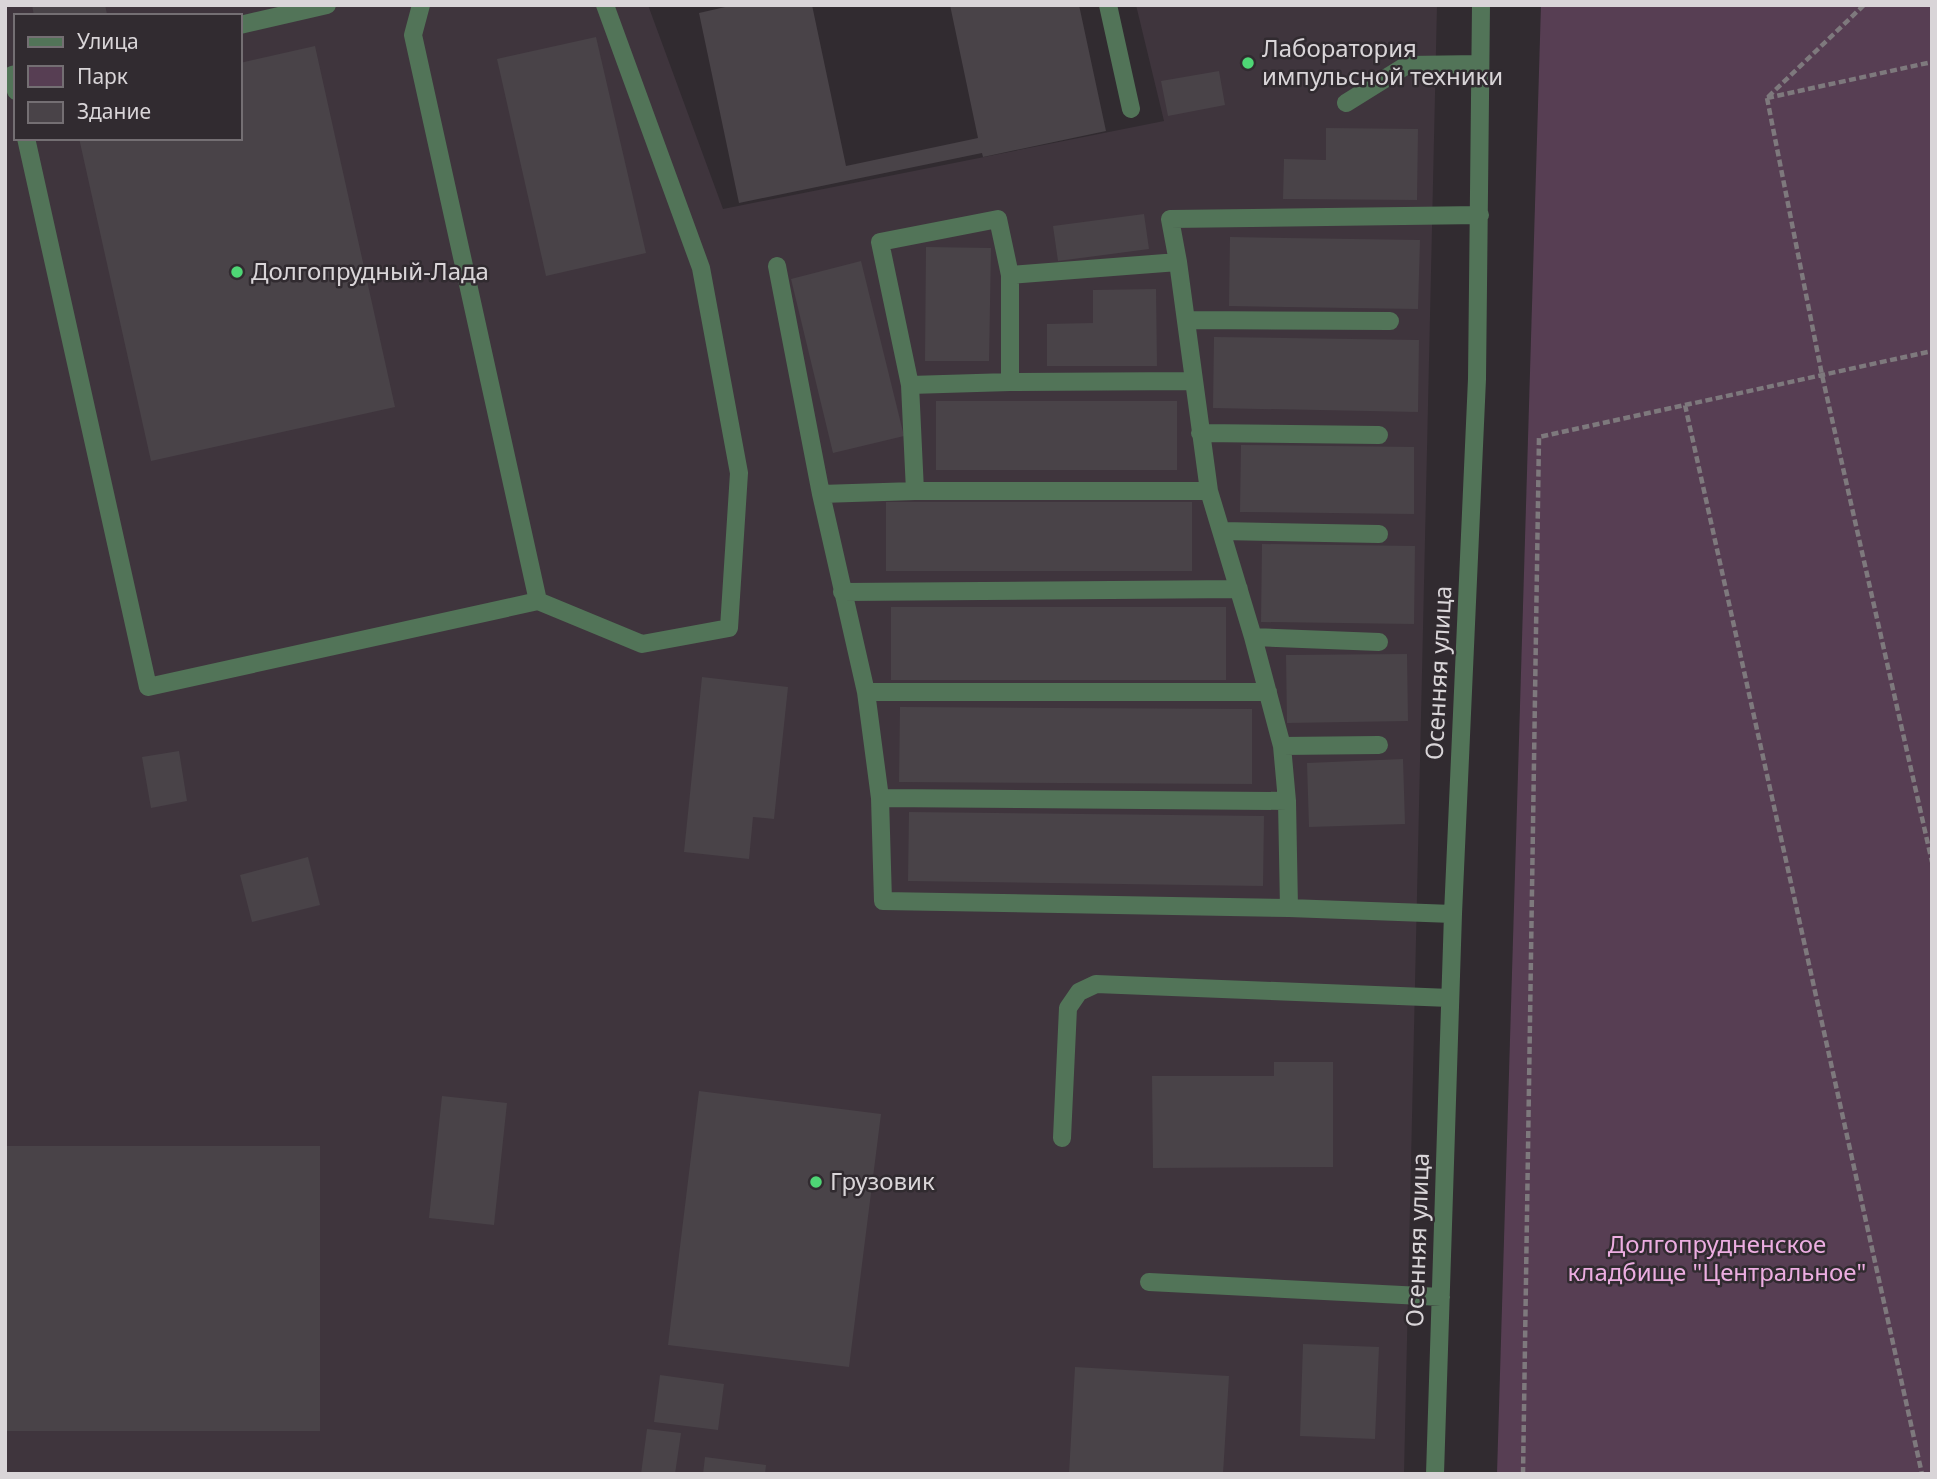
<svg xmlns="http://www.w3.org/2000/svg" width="1937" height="1479" viewBox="0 0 1937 1479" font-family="'Noto Sans',sans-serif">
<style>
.built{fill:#3f353d;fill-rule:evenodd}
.green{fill:#573e53}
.building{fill:#494348}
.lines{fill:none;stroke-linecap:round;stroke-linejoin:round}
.path{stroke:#7e797d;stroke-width:4.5;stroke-dasharray:7 3.5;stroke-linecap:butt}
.minor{stroke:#527458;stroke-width:18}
.poi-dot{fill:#4ed675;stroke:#312b30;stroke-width:2.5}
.labels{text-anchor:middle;stroke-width:5;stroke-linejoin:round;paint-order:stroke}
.poi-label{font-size:24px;fill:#d9d5d8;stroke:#312b30;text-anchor:start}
.street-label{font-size:24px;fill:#d9d5d8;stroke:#312b30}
.park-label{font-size:24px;fill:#ecade1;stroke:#312b30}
</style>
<rect width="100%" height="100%" fill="#312b30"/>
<path class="built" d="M5,5H648L723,209L1164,121L1136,5H1437L1404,1474H5ZM16,16H240V138H16Z"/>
<path class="green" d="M1541,5H1932V1474H1497Z"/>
<path class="building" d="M32,5H105L107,14L34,16Z
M734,5H812L846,166L978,138L950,5H1079L1106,131L983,157L982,153L739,203L699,13Z
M596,37L646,253L546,276L497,59Z
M315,46L395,407L151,461L79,138H240V63Z
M1219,71L1225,105L1168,116L1161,81Z
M1326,128L1418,129L1417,200L1283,199L1284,159L1326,160Z
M1144,214L1149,249L1058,261L1053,226Z
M1230,237L1420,240L1418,309L1229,306Z
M926,247L991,248L989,361H925Z
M861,261L904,436L833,453L791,279Z
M1156,289L1157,366H1047V324L1093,323V290Z
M1214,337L1419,340L1418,412L1213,408Z
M936,401H1177V470H936Z
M1241,445L1414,447V514L1240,512Z
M886,502H1192V571H886Z
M1262,544L1415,546L1414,624L1261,622Z
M891,607H1226V680H891Z
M1407,654L1408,721L1287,723L1286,655Z
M702,677L788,687L774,819L753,817L749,859L684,852Z
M900,707L1252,709V784L899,782Z
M179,751L187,801L151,808L142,757Z
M1403,759L1405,824L1309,827L1307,763Z
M909,812L1264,816L1263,886L908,881Z
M308,857L320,905L252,922L240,875Z
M1274,1062H1333V1167L1153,1168L1152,1076H1274Z
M699,1091L881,1114L849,1367L668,1345Z
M442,1096L507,1103L494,1225L429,1218Z
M5,1146H320V1431H5Z
M1303,1344L1379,1347L1375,1439L1300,1436Z
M1075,1367L1229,1376L1223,1474H1069Z
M660,1375L724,1384L718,1430L654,1422Z
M647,1429L681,1433L675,1474H641Z
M705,1457L766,1465L765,1474H703Z"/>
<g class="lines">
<path class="path" d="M1768,97L1864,5
M1767,98L1822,375L1932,862
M1767,98L1932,62
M1685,405L1922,1474
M1523,1474L1539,437L1932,351"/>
<path class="minor" d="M1108,5L1131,109
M240,25L327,5
M16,74L12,75L16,91
M1346,103L1407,65L1480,64
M26,138L148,687L538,601L413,35L421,5
M777,266L821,494L866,692L880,798L883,901L1289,908L1453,914
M1010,275L1178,262
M1186,320L1390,321
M910,385L1010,382L1194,381
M1200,433L1379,435
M915,491L910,385L880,242L998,219L1010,275V382
M821,494L915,491H1209
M1222,531L1379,534
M842,592L1239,589
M538,601L642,644L729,628L739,473L701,268L605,5
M1253,637L1379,642
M866,692H1268
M1282,746L1379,745
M880,798L1287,801
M1289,908L1287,801L1282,746L1253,637L1209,491L1178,262L1170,219L1480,215
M1062,1138L1068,1008L1079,992L1096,984L1450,998
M1149,1282L1441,1297
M1435,1474L1453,914L1477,379L1481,5"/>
</g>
<g class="poi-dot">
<circle cx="1248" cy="63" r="7"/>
<circle cx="237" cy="272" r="7"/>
<circle cx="816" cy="1182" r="7"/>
</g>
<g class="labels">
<g class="poi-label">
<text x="1262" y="57">Лаборатория<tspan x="1262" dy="28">импульсной техники</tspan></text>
<text x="251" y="280">Долгопрудный-Лада</text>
<text x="830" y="1190">Грузовик</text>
</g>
<g class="street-label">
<text transform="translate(1439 673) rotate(-87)" y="8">Осенняя улица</text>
<text transform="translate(1418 1240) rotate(-88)" y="8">Осенняя улица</text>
</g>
<g class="park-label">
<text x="1717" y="1253">Долгопрудненское<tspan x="1717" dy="28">кладбище "Центральное"</tspan></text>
</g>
</g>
<rect width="1937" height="1479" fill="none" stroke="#d9d5d8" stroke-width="14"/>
<rect x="14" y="14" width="228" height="126" fill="#312b30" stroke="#746f73" stroke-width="2"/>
<rect x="28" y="37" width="35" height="10" fill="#527458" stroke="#746f73" stroke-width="2"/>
<text x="77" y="49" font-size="21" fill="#d9d5d8">Улица</text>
<rect x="28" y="66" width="35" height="21" fill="#573e53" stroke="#746f73" stroke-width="2"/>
<text x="77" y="84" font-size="21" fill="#d9d5d8">Парк</text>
<rect x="28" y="102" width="35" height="21" fill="#494348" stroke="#746f73" stroke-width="2"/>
<text x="77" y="119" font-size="21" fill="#d9d5d8">Здание</text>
</svg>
